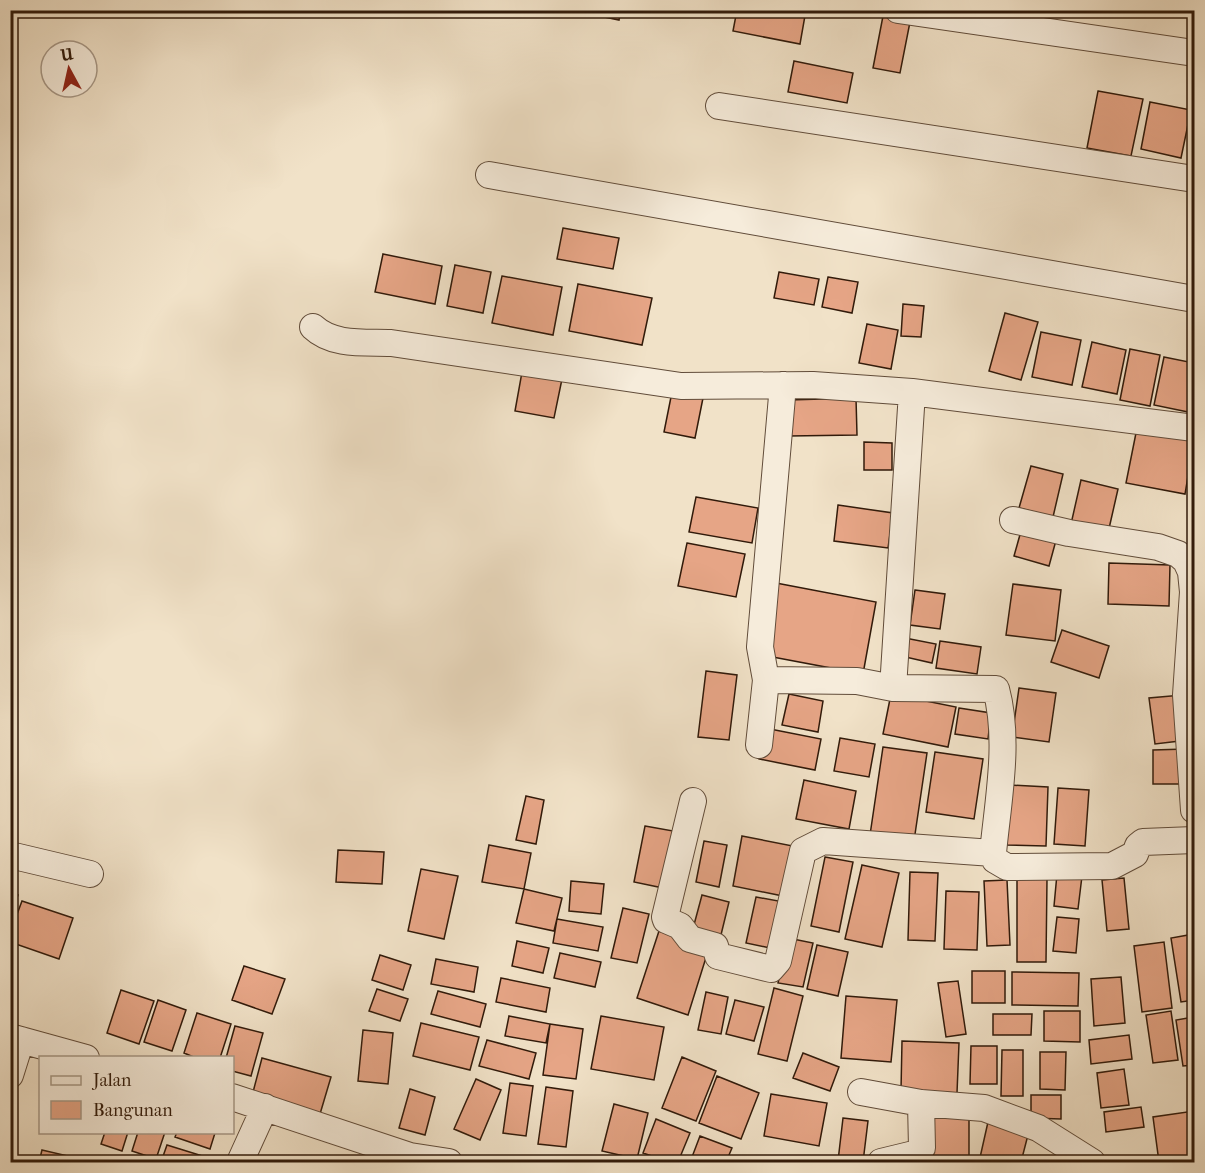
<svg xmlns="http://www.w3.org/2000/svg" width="1205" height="1173" viewBox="0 0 1205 1173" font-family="'IM FELL French Canon',serif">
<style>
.building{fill:#e6a586;stroke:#311a0a;stroke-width:1.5}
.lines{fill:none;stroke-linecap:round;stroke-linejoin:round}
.street-casing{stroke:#614c3a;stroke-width:28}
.street{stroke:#f6ecdb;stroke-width:26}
</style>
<rect width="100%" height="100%" fill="#f1e2c8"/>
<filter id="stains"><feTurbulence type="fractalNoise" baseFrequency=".00333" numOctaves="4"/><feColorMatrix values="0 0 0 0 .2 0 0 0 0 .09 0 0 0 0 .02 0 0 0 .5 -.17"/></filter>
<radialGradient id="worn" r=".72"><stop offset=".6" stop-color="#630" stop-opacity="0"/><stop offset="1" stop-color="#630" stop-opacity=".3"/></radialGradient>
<path class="building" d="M571,10H621L619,20Z
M737,10H806L800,44L733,31Z
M883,16L910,22L900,73L873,68Z
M794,61L853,73L847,103L788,92Z
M1098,91L1143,99L1131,156L1087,148Z
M1150,102L1191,110L1181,158L1141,149Z
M563,228L619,238L613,269L557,259Z
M383,254L442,266L435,304L375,292Z
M455,265L491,272L483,313L447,306Z
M779,272L819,279L814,305L774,298Z
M502,276L562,287L553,335L492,323Z
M828,277L858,282L852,313L822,307Z
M578,284L652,298L642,345L569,331Z
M903,304L924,306L921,337L901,336Z
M1005,313L1038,322L1021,380L989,371Z
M867,324L898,330L891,369L859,363Z
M1041,332L1081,340L1072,385L1032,377Z
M1092,342L1126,350L1117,394L1082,387Z
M1130,349L1160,355L1150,406L1120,400Z
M1164,357L1194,363L1193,413L1154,405Z
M522,372L562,379L554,418L515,411Z
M673,387L704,393L695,438L664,432Z
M856,398L857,435L789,436L788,400Z
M1137,428L1194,440L1185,494L1126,483Z
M864,442L892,443V470H864Z
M1031,466L1063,474L1053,517L1019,508Z
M1081,480L1118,489L1108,533L1071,524Z
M696,497L758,508L752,543L689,532Z
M838,505L893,513L888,548L834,541Z
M1023,524L1058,533L1049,566L1014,556Z
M687,543L745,554L736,597L678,586Z
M1109,563L1170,565L1169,606L1108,604Z
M776,583L876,602L863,674L762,655Z
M1013,584L1061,590L1055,641L1006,635Z
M915,590L945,594L940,629L910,625Z
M1062,630L1109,646L1099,678L1051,662Z
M905,638L936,644L932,663L901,656Z
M940,641L981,647L977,674L936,668Z
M706,671L737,675L729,740L698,737Z
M1019,688L1056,693L1049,742L1012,737Z
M789,694L823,701L818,732L782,725Z
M891,694L956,707L948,747L883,734Z
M1182,695L1188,740L1155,744L1149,698Z
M959,708L991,713L988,739L955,734Z
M765,728L821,739L815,770L759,759Z
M840,738L875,744L869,777L834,771Z
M883,747L927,753L914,841L870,835Z
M1186,749V784H1153V750Z
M935,752L983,759L974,819L926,812Z
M804,780L856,791L849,829L796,819Z
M1009,785L1048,787L1046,846L1007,845Z
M1058,788L1089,790L1085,846L1054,844Z
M526,796L544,800L536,844L516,840Z
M645,826L679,832L668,889L634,882Z
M742,836L798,847L788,897L733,886Z
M704,841L727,845L719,887L696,882Z
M489,845L531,853L524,889L482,882Z
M338,850L384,852L382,884L336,882Z
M825,857L853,862L839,932L811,926Z
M862,865L899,873L882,947L845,939Z
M421,869L458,876L444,939L408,931Z
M910,872L938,873L935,941L908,940Z
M1057,874L1082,876L1078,909L1054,906Z
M1124,878L1129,929L1107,931L1102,880Z
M1017,879H1047L1046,962H1017Z
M1007,880L1010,945L987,946L984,881Z
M571,881L604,884L601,914L569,911Z
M524,889L562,898L554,931L516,923Z
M946,891L979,892L977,950L944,949Z
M10,892L18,895L10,917Z
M702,895L729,902L719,943L691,936Z
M756,897L784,902L775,949L746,943Z
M22,901L73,918L59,959L10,942V933Z
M623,908L649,914L637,963L611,958Z
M1057,917L1079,919L1076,953L1053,951Z
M557,919L603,927L598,951L553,943Z
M659,931L709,948L688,1015L637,998Z
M1194,934V1000L1181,1002L1171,938Z
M788,938L813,943L803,987L778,983Z
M517,941L549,948L543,973L512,966Z
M1164,942L1172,1008L1142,1012L1134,946Z
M817,945L848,952L838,996L807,989Z
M560,953L601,962L595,987L554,978Z
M380,955L411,965L403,990L372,980Z
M436,959L478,967L474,992L431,984Z
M244,966L285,979L272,1014L232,1000Z
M972,971H1005V1003H972Z
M1012,972L1079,973L1078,1006L1012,1005Z
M1121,977L1125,1023L1094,1026L1091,979Z
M501,978L550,988L546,1012L496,1002Z
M958,981L966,1034L946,1037L938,983Z
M774,988L803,996L787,1061L758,1054Z
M377,989L408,999L400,1021L369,1011Z
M121,990L154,1001L139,1044L107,1033Z
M438,991L486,1004L480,1027L431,1014Z
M706,992L728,997L721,1034L698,1030Z
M846,996L897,1000L891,1062L841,1058Z
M158,1000L186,1010L172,1051L144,1042Z
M735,1000L764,1007L754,1041L726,1034Z
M1044,1011H1080V1042L1044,1041Z
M1171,1011L1178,1060L1153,1063L1146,1015Z
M197,1013L231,1024L220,1058H196L184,1053Z
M993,1014H1032L1031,1035H993Z
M509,1016L550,1024L546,1043L505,1036Z
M601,1016L664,1027L654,1080L591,1069Z
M1194,1017V1065L1183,1066L1176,1020Z
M421,1023L479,1037L470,1070L413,1056Z
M550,1024L583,1029L576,1079L543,1075Z
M235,1026L263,1033L251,1076L232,1071V1058H226Z
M363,1030L393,1033L388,1084L358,1081Z
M1129,1035L1132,1059L1091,1064L1089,1040Z
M487,1040L536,1053L529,1079L479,1066Z
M902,1041L959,1043L957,1093L901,1090Z
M971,1046H997V1084H970Z
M1002,1050H1023V1096H1001Z
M1040,1052H1066L1065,1090L1040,1089Z
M803,1053L839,1067L830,1091L793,1078Z
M682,1057L716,1071L696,1121L662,1108Z
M262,1058L331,1077L320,1114L252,1096Z
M1124,1069L1129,1105L1101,1108L1097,1073Z
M717,1076L759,1093L741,1139L699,1123Z
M476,1079L501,1090L480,1140L454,1129Z
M510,1083L533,1086L526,1136L503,1133Z
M546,1087L573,1091L566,1147L538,1144Z
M410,1089L435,1097L425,1135L399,1128Z
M771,1094L827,1103L819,1146L764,1136Z
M1031,1095H1061V1119L1031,1118Z
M614,1104L648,1113L637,1159L602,1151Z
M1141,1107L1144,1127L1106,1132L1104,1112Z
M933,1110H969V1159H933Z
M1194,1111V1162H1159L1153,1117Z
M843,1118L868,1121L863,1162L838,1161Z
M656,1119L690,1133L678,1162H669L643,1153Z
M988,1122L1029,1131L1021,1162H979Z
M105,1132H128L122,1151L101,1144Z
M138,1132H165L156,1159L132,1151Z
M177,1132H213L215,1133L210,1149L175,1137Z
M700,1136L732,1148L726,1162H705L692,1157Z
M167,1145L209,1158L208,1162H161Z
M42,1150L85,1160V1162H39Z"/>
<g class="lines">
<g class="street-casing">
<path id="street" d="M898,10L1194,53
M719,106L1194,179
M489,175L1194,299
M313,327C333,346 365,342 391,343L681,386L813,385L912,392L1194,428
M1013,520L1069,533L1158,547L1178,554L1186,561L1191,572L1193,592L1186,695L1194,810
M766,680L857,681L893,688L996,689C1010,741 998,800 993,853L995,860L1007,867L1112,866L1135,854L1138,846L1143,842L1194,840
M893,688L912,392
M759,745L766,680L760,647L783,385
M693,801L665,917L666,920L680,926L690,939L715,946L718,956L771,969L778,961L803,851L823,841L993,853
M10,855L90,874
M10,1037L86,1058
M10,1075L21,1040
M861,1092L921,1103L984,1108L1038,1128L1092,1162
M232,1097L410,1156L449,1162
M240,1162L265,1107
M881,1162L918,1153L922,1148L921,1103"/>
</g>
<use href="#street" class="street"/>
</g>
<rect width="1205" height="1173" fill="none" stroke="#f1e2c8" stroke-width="36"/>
<rect x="12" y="12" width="1181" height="1149" fill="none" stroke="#311a0a" stroke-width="3"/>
<rect x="18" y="18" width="1169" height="1137" fill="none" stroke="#311a0a" stroke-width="1.5"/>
<rect x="39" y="1056" width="195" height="78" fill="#f6ecdb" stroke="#a79887" stroke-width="1.5"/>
<rect x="51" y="1076" width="30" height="9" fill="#f6ecdb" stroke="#a79887" stroke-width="1.5"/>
<text x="93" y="1086" font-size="18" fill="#311a0a">Jalan</text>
<rect x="51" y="1101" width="30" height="18" fill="#e6a586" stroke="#a79887" stroke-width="1.5"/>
<text x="93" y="1116" font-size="18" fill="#311a0a">Bangunan</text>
<g transform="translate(69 69) rotate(352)"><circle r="28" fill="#f6ecdb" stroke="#a79887" stroke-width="1.5"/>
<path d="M0-4.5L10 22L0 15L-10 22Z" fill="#8f2418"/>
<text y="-9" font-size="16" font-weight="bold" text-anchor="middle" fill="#311a0a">U</text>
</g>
<rect width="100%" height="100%" filter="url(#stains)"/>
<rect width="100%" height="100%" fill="url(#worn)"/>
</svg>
